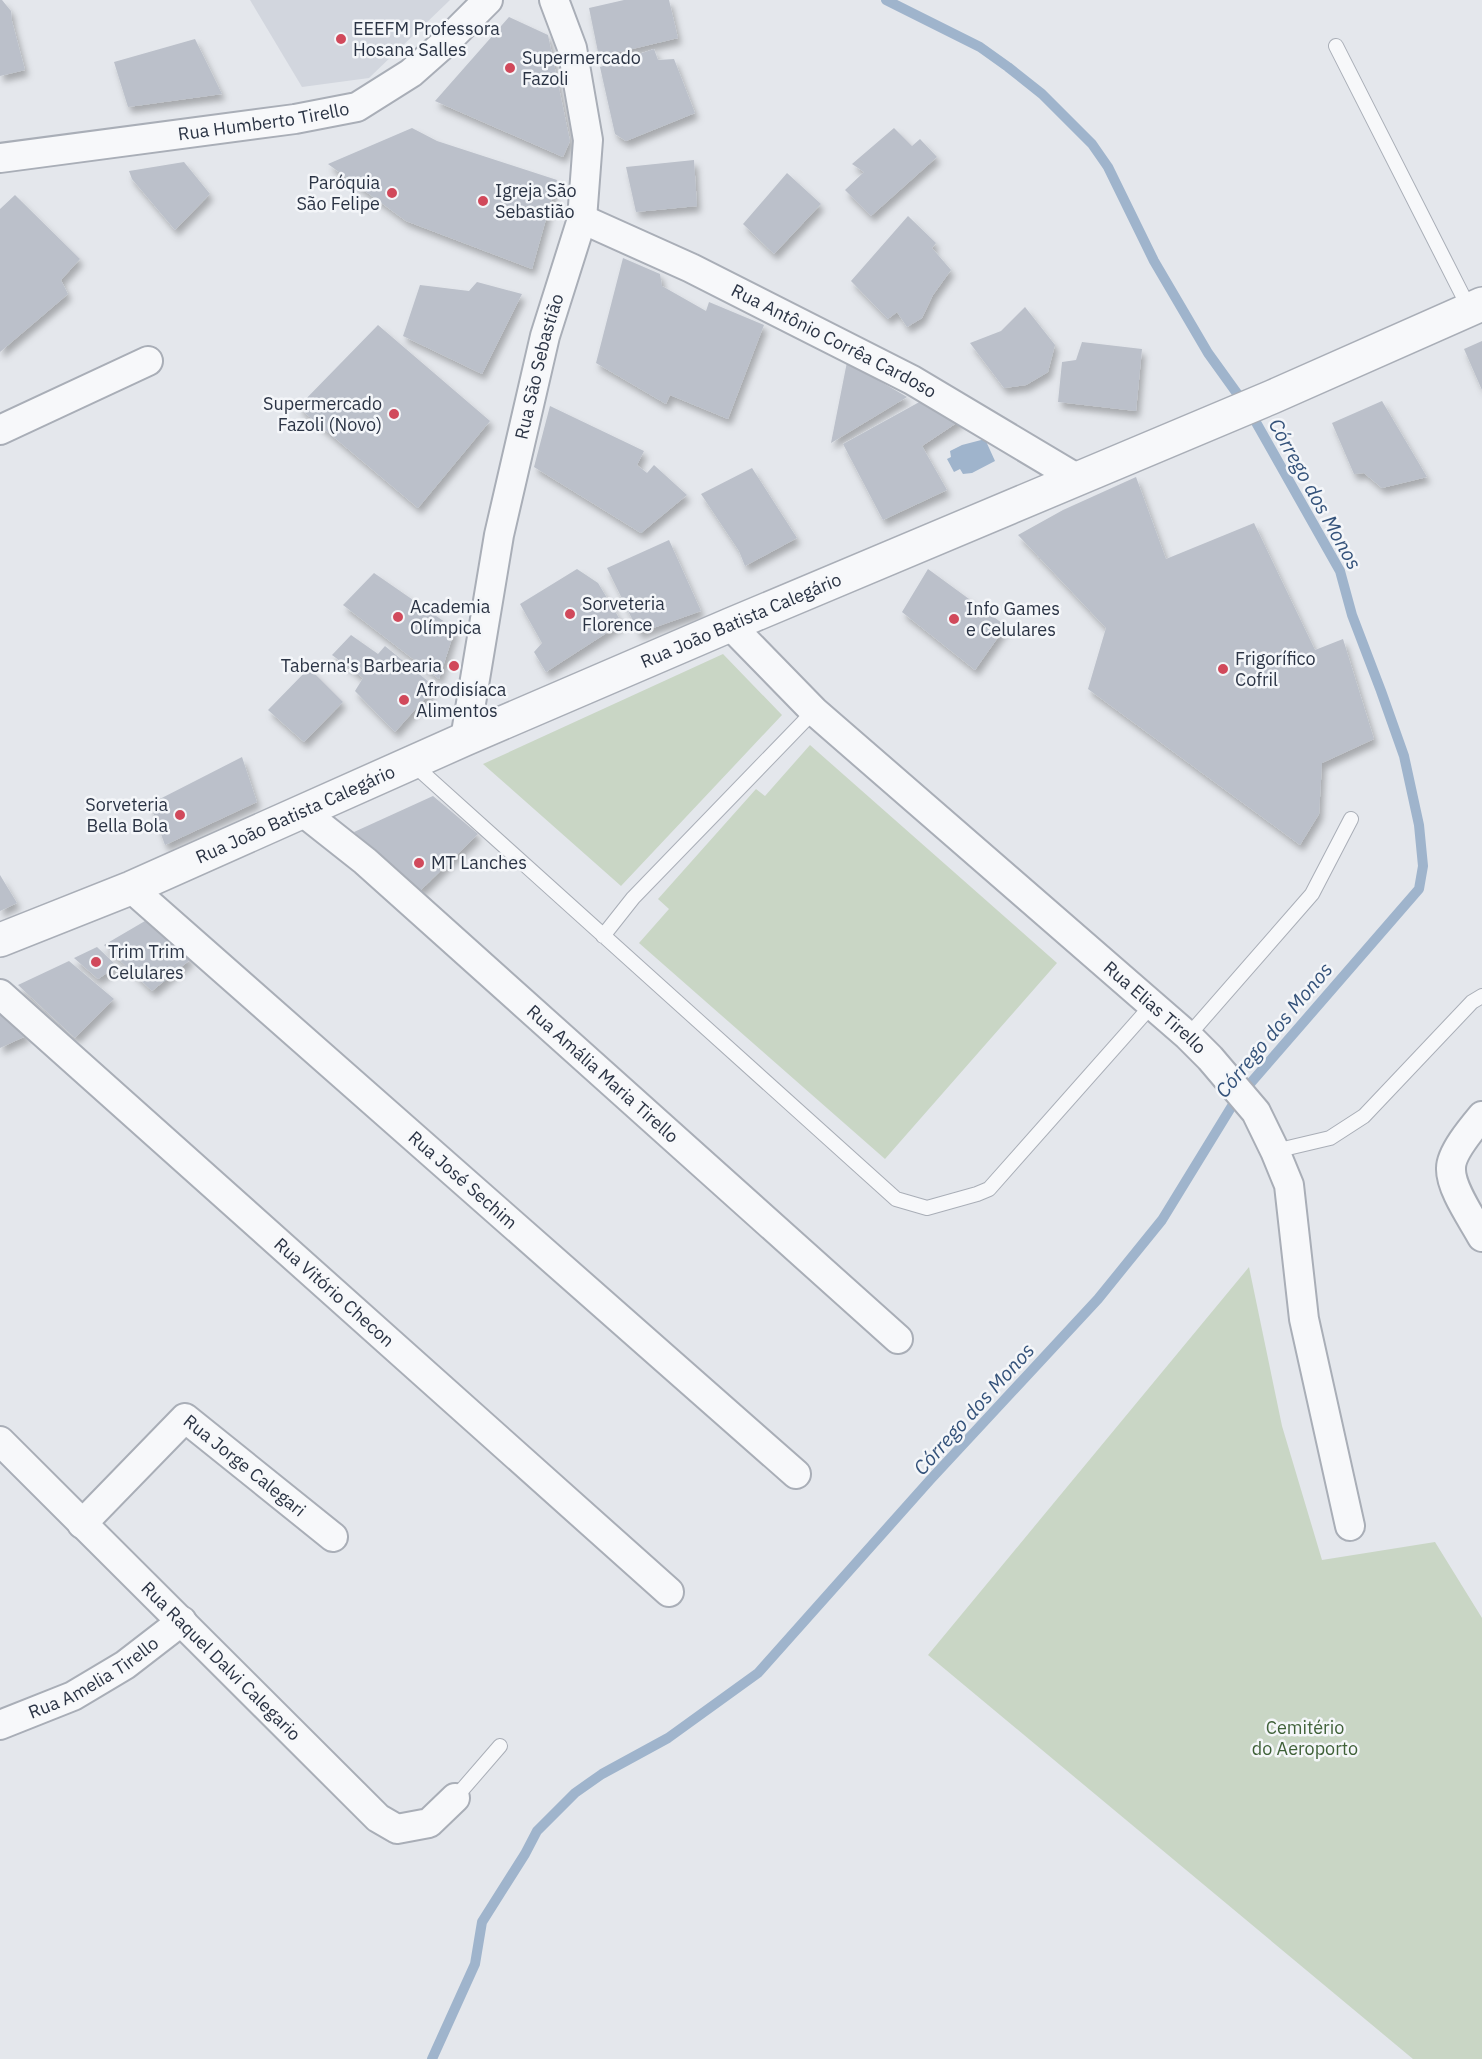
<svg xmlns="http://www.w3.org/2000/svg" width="1482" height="2059" viewBox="0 0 1482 2059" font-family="'IBM Plex Sans',sans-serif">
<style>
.built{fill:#d2d6de}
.green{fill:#c9d6c5}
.water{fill:#9fb4cc}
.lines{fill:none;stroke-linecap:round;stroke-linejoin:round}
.stream{stroke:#9fb4cc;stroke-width:10}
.building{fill:#bbc0ca;filter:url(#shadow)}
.service-casing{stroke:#a9aeb7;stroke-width:16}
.minor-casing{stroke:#a9aeb7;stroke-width:32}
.tertiary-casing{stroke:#a9aeb7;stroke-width:36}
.service{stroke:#f7f8fa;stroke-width:14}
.minor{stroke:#f7f8fa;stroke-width:28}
.tertiary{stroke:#f7f8fa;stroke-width:33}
.poi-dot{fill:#d1495b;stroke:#f4f6f9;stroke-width:2}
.labels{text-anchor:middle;stroke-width:5;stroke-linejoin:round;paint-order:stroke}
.poi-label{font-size:18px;fill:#2b3445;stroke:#f4f6f9;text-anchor:start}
.street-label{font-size:18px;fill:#2b3445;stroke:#f4f6f9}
.park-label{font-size:18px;fill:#3f6138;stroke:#f4f6f9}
.water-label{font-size:20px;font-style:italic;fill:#34527a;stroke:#f4f6f9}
</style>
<defs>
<filter id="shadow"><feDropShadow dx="3.5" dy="6" stdDeviation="3" flood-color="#0004"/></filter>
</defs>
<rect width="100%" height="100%" fill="#e4e7ec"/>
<path class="built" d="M250,0H450L369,78L302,87Z"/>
<path class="green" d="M723,654L782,715L621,886L483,764Z
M810,745L1057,963L885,1159L639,943L669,909L658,899L756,789L765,796Z
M1249,1267L1282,1426L1322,1560L1435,1542L1482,1618V2059H1413L928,1655Z"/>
<path class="water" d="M985,439L995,461L972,473L963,474L960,469L954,472L947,459L951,457L950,451L962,445Z"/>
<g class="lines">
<path class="stream" d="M432,2059L475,1964L482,1922L525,1854L537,1831L575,1793L602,1774L668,1738L758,1673L930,1480L1098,1299L1162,1220L1235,1101L1419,889L1423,866L1419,825L1404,756L1381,691L1352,615L1340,571L1249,410L1208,353L1154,261L1108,167L1092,144L1042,94L1008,67L980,47L886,0"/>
</g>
<path class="building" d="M0,0H2L11,11L12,21L25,70L0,76Z
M624,0H669L678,38L599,57L589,8Z
M509,17L548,35L570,141L563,157L435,101Z
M195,39L222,94L128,107L114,62Z
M654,49L658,60L674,59L695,113L626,141L615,134L600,67Z
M412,128L437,141L557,180L532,269L406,221L328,164Z
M894,128L912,146L920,139L937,157L871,216L845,190L864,172L852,164Z
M694,160L697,206L636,212L626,167Z
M184,162L210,194L175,230L132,179L129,171Z
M787,173L821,204L774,254L743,224Z
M15,195L80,259L61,280L68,294L0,352V209Z
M908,216L936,243L932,248L951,270L933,295L922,318L907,327L897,312L888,319L851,281Z
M623,258L660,274L662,286L706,311L709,302L764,325L728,419L670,395L666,404L596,363Z
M477,282L522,294L482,374L403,336L420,285L469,291Z
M1025,307L1055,345L1048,372L1026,385L1004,388L970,343L1001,331Z
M378,325L490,421L418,508L298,407Z
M1482,341V390L1464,349Z
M1082,342L1142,349L1136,411L1058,402L1062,362L1076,360Z
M847,362L907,397L831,443Z
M923,400L964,418L922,446L947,490L883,520L843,444Z
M1382,401L1427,477L1382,488L1364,473L1354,474L1332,423Z
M550,406L644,451L637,465L647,473L654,465L687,495L641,533L534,467Z
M752,468L797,538L745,566L739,551L701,494Z
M1136,477L1166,559L1254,523L1315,650L1343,639L1374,739L1322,763L1319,814L1300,845L1088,689L1106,628L1018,535L1063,510Z
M669,540L701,611L639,633L607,568Z
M577,569L598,583L622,623L546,672L534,652L542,643L520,604Z
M928,569L1006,626L975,670L902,612Z
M374,573L455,629L439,679L343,605Z
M351,635L378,654L385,646L435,687L395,732L355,691L363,678L332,655Z
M309,668L343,702L304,742L268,710Z
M242,757L257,802L165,845L150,804Z
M433,796L478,834L420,891L354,832Z
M0,875L17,903L0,911Z
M145,921L191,959L152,991L104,945Z
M97,947L117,966L98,979L74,958Z
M69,961L114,999L75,1038L18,985Z
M0,1008L28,1035L0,1048Z"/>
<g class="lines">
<g class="service-casing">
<path id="service" d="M1336,46L1469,308
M413,764L896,1199L927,1208L977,1194L989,1189L1152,1005
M603,936L633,898L814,711
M1188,1036L1312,894L1351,819
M1275,1151L1330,1138L1364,1116L1472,1002L1482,996
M455,1798L500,1746"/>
</g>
<g class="minor-casing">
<g id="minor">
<path id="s1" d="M0,158L295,119L357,107L411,73L446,42L488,0"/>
<path id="s2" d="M582,219L691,268L912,380L1078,479"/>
<path d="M0,430L148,361"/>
<path id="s3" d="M730,625L814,711L1188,1036L1210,1058L1256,1112L1275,1151L1289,1185L1304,1319L1350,1526"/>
<path id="s4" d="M465,739L499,535L545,336L582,219L588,140L572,48L554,0"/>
<path id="s5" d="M303,812L365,861L898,1339"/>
<path id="s6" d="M131,888L796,1474"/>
<path id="s7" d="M0,994L669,1592"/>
<path d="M1482,1116C1472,1128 1451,1153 1451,1168C1450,1188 1473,1220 1482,1237"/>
<path id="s8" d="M0,1441L378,1818L397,1829L429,1823L455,1798"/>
<path id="s9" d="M82,1524L185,1418L333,1537"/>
<path id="s10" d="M0,1725L73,1696L125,1665L182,1621"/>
</g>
</g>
<g class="tertiary-casing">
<g id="tertiary">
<path id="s11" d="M0,940L131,888L465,739L730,625L1272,397L1482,304"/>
</g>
</g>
<use href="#service" class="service"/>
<use href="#minor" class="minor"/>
<use href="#tertiary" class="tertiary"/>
</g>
<g class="poi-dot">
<circle cx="341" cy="39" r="6"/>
<circle cx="510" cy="68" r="6"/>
<circle cx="392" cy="193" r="6"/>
<circle cx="483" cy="201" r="6"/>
<circle cx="394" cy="414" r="6"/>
<circle cx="570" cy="614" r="6"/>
<circle cx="398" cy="617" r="6"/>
<circle cx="954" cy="619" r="6"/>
<circle cx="454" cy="666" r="6"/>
<circle cx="1223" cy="669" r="6"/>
<circle cx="404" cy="700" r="6"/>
<circle cx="180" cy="815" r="6"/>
<circle cx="419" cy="863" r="6"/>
<circle cx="96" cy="962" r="6"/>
</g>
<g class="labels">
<g class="poi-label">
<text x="353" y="35">EEEFM Professora<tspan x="353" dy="21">Hosana Salles</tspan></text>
<text x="522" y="64">Supermercado<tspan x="522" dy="21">Fazoli</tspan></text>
<text x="380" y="189" text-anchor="end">Paróquia<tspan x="380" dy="21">São Felipe</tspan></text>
<text x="495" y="197">Igreja São<tspan x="495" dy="21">Sebastião</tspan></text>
<text x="382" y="410" text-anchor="end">Supermercado<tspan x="382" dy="21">Fazoli (Novo)</tspan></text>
<text x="582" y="610">Sorveteria<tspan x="582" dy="21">Florence</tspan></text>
<text x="410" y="613">Academia<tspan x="410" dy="21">Olímpica</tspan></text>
<text x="966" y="615">Info Games<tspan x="966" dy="21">e Celulares</tspan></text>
<text x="1235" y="665">Frigorífico<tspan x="1235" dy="21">Cofril</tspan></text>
<text x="442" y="672" text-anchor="end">Taberna's Barbearia</text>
<text x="416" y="696">Afrodisíaca<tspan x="416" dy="21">Alimentos</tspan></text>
<text x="168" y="811" text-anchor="end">Sorveteria<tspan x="168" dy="21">Bella Bola</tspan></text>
<text x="431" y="869">MT Lanches</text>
<text x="108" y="958">Trim Trim<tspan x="108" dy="21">Celulares</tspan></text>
</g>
<g class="street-label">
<text dy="6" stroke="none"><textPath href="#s1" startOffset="266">Rua Humberto Tirello</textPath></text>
<text dy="6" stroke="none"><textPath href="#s2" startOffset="280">Rua Antônio Corrêa Cardoso</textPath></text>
<text dy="6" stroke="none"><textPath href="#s4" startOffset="380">Rua São Sebastião</textPath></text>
<text dy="6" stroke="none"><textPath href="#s11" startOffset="807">Rua João Batista Calegário</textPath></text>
<text dy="6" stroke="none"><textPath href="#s11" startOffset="321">Rua João Batista Calegário</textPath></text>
<text dy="6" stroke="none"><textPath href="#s3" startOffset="572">Rua Elias Tirello</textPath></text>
<text dy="6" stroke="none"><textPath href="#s5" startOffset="398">Rua Amália Maria Tirello</textPath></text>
<text dy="6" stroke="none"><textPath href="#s6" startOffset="442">Rua José Sechim</textPath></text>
<text dy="6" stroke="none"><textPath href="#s7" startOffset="448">Rua Vitório Checon</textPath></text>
<text dy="6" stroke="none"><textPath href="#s9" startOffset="224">Rua Jorge Calegari</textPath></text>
<text dy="6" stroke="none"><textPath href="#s8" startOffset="312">Rua Raquel Dalvi Calegario</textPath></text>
<text dy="6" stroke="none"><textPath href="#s10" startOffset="105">Rua Amelia Tirello</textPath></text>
</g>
<g class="park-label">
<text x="1305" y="1734">Cemitério<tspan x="1305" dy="21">do Aeroporto</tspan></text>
</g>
<g class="water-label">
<text transform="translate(1315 494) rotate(61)" y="7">Córrego dos Monos</text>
<text transform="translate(1274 1030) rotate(-50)" y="7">Córrego dos Monos</text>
<text transform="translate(974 1409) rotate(-48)" y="7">Córrego dos Monos</text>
</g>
</g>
</svg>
